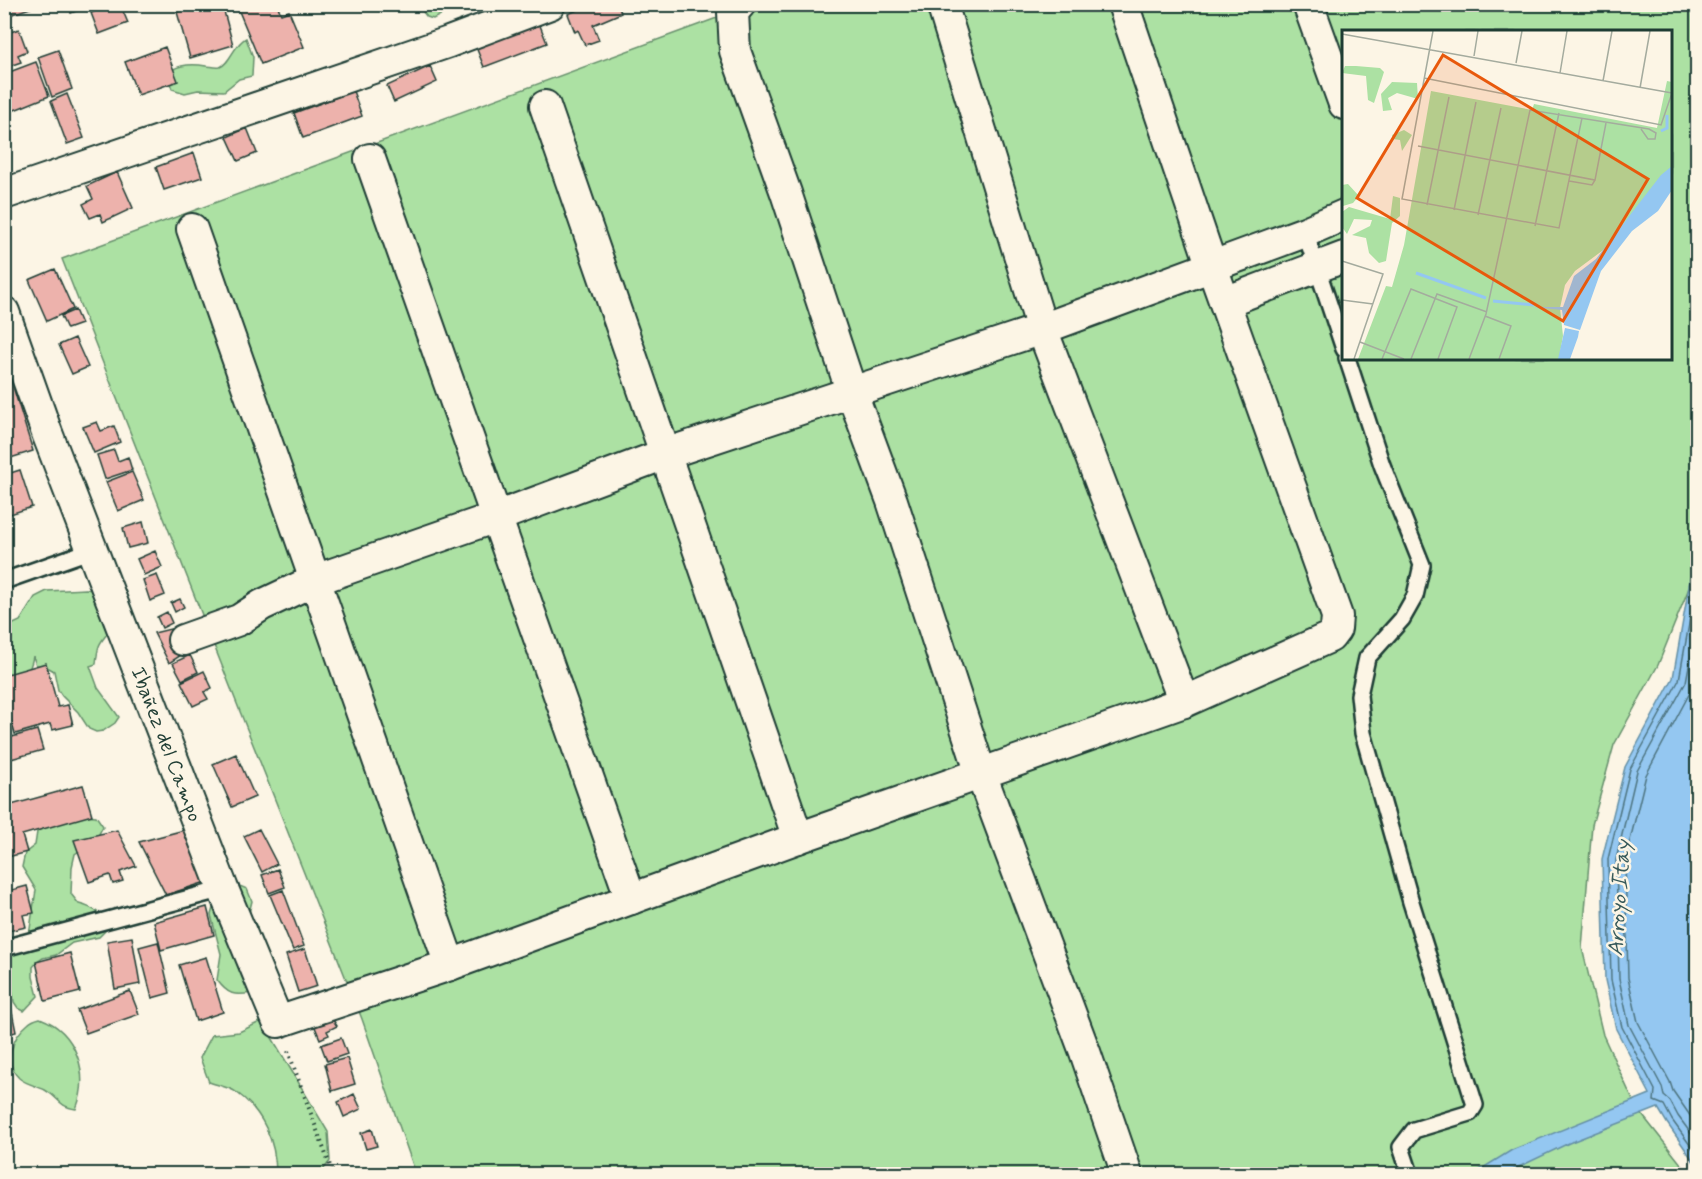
<svg xmlns="http://www.w3.org/2000/svg" width="1702" height="1179" viewBox="0 0 1702 1179" font-family="Mynerve,sans-serif">
<style>
.green{fill:#ace1a3;stroke:#668f6c;stroke-width:1.5;fill-rule:evenodd}
.water{fill:#94c7f1;stroke:#6590a5;stroke-width:1.5}
.lines{fill:none;stroke-linecap:round;stroke-linejoin:round}
.shore{stroke:#4e7480;stroke-width:1.5}
.building{fill:#edb2ac;stroke:#1f3d34;stroke-width:1.5}
.service-casing{stroke:#1f3d34;stroke-width:20}
.minor-casing{stroke:#1f3d34;stroke-width:34}
.path{stroke:#1f3d34;stroke-width:4;stroke-dasharray:1.5 4.5;stroke-linecap:butt}
.service{stroke:#fcf5e5;stroke-width:15}
.minor{stroke:#fcf5e5;stroke-width:30}
.labels{text-anchor:middle;stroke-width:5;stroke-linejoin:round;paint-order:stroke}
.street-label{font-size:21px;fill:#1f3d34;stroke:#fcf5e5}
.water-label{font-size:22px;font-style:italic;fill:#36595a;stroke:#fcf5e5}
.inset-river{fill:none;stroke:#94c7f1;stroke-width:3}
.inset-road{fill:none;stroke:#a4ab9e;stroke-width:1.5}
.view{fill:#e8590c;fill-opacity:0.15;stroke:#e8590c;stroke-width:3}
.inset-edge{fill:none;stroke:#1f3d34;stroke-width:3}
</style>
<rect width="100%" height="100%" fill="#fcf5e5"/>
<filter id="ink" filterUnits="userSpaceOnUse"><feTurbulence type="fractalNoise" baseFrequency=".0167" numOctaves="2"/><feDisplacementMap in="SourceGraphic" scale="12" xChannelSelector="R" yChannelSelector="G"/><feConvolveMatrix kernelMatrix="1 2 1 2 8 2 1 2 1" color-interpolation-filters="sRGB"/></filter>
<g filter="url(#ink)">
<path class="green" d="M428,5V4L460,5L433,19L427,17L423,12Z
M743,5H1697V568L1658,665L1614,745L1592,825L1582,948L1603,1035L1636,1107L1689,1174H416L362,1019L241,714L62,259L744,8ZM1344,32H1670V358H1344Z
M246,38L253,57L252,76L239,79L224,91L198,90L185,93L172,89L170,83L172,70C182,64 194,64 206,66C210,66 216,68 220,67C230,64 234,44 246,38Z
M86,589L93,590L112,628C99,644 98,643 96,664L90,666L98,688L119,717L115,723L103,731L96,732L89,729L78,712L62,696L58,690L54,671L49,668L36,665L33,656C30,676 21,678 5,688V628L20,621L35,597L47,591Z
M83,815L96,816L103,826L97,838L75,854L72,867L71,894L79,904C94,908 101,913 110,926L99,937L72,943L56,955L43,958L37,962L33,967V977L38,996L24,1011L18,1008L14,1002L11,982L5,974V957C12,953 20,954 27,948L36,890L22,867L25,853L35,845L37,832C44,827 51,821 59,820C72,819 71,822 83,815Z
M235,884L247,889L252,901L249,913L257,927V942L252,993C234,996 228,995 217,980L221,954L211,915L215,901Z
M40,1018C77,1032 90,1074 76,1109C57,1106 60,1098 45,1090C37,1086 26,1084 19,1078C3,1063 12,1037 28,1024C31,1021 36,1019 40,1018Z
M262,1021L328,1132L330,1161L320,1174H276C276,1142 263,1111 236,1092C229,1087 217,1085 209,1082L200,1058L212,1035L239,1032Z"/>
<path class="water" d="M1697,540V1166L1667,1123L1658,1108L1569,1143L1504,1174H1473L1512,1150L1650,1094L1616,1029L1605,980L1602,859L1625,767L1673,678Z"/>
<g class="lines">
<path class="shore" d="M1698,574L1679,680L1630,769L1608,859L1611,980L1622,1027L1655,1090L1654,1101L1664,1105L1672,1120L1698,1156
M1698,617L1686,682L1637,771L1616,860L1619,979L1629,1025L1662,1087L1664,1096L1670,1101L1678,1116L1698,1143
M1698,668L1693,687L1646,775L1625,861L1628,978L1638,1022L1670,1082L1673,1091L1698,1127"/>
</g>
<path class="building" d="M4,4H36V6L4,17Z
M68,4H88L89,6L71,13Z
M113,4H120L128,23L99,34L91,13Z
M202,4H222L233,45L190,58L177,12Z
M236,4H277L281,14L289,11L304,47L261,64Z
M591,4H618L621,13L593,25L599,40L585,45L578,30L575,32L568,14Z
M539,23L547,43L484,67L476,47Z
M19,29L27,51L18,55L21,62L4,68V32L5,34Z
M165,47L178,81L138,95L125,62Z
M58,50L72,89L52,97L38,57Z
M36,62L49,96L12,111L7,95L4,96V74Z
M430,66L437,82L394,102L387,86Z
M353,91L362,116L303,138L294,113Z
M67,94L84,138L67,144L51,101Z
M247,128L257,153L238,161L227,137Z
M194,153L202,177L164,190L156,167Z
M117,172L133,208L103,222L100,214L90,218L83,204L93,199L87,186Z
M55,269L73,309L47,321L29,280Z
M75,310L81,324L67,329L61,316Z
M75,338L88,367L72,374L59,345Z
M9,374L33,451L4,460V376Z
M97,422L101,431L114,426L120,442L94,453L83,427Z
M114,450L118,461L128,457L132,470L105,479L97,455Z
M20,470L32,507L4,516V475Z
M132,472L144,500L118,511L106,482Z
M143,522L148,543L128,548L123,528Z
M155,551L162,567L144,575L137,559Z
M157,575L165,595L150,601L143,580Z
M180,599L184,607L175,612L171,603Z
M167,612L172,623L162,628L157,617Z
M174,628L186,652L169,663L154,633Z
M190,655L198,672L182,680L173,663Z
M46,663L58,707L68,705L73,725L52,730L50,724L15,734L4,697V675Z
M204,671L212,688L204,692L208,699L193,706L181,682Z
M11,729L12,737L37,730L43,750L4,761V731Z
M236,754L255,797L232,807L213,764Z
M83,785L92,815L22,835L27,852L4,858V807Z
M192,828L218,878L166,895L139,842Z
M259,829L277,864L262,872L244,836Z
M117,830L136,866L120,872L123,881L113,884L110,875L89,882L74,840Z
M278,869L285,887L269,893L262,875Z
M27,886L34,913L23,915L26,927L4,932V892Z
M283,890L304,946L293,950L270,895Z
M207,907L214,935L161,950L154,922Z
M132,937L140,984L115,989L107,941Z
M158,942L170,993L152,998L139,947Z
M305,949L317,986L298,992L286,955Z
M70,953L80,992L45,1001L36,962Z
M206,957L223,1012L196,1021L179,965Z
M130,991L139,1014L86,1033L77,1010Z
M4,997H9L16,1032L4,1035Z
M327,1011L337,1026L327,1031L329,1035L320,1039L310,1015Z
M341,1038L347,1054L327,1061L321,1045Z
M347,1058L355,1084L332,1091L325,1064Z
M354,1094L361,1109L344,1117L338,1102Z
M372,1129L377,1146L366,1149L361,1133Z"/>
<g class="lines">
<g class="service-casing">
<path id="service" d="M1305,232L1344,349
M1347,358L1382,465L1422,565L1415,596L1402,619L1367,658L1359,695L1363,733L1411,902L1475,1105L1470,1113L1414,1130L1401,1147L1410,1174
M4,581L92,550
M4,948L223,889"/>
</g>
<g class="minor-casing">
<g id="minor">
<path d="M740,4L733,12L735,51L786,193L852,393L892,501L981,774L1085,1052L1127,1174"/>
<path d="M942,4L1042,329L1184,702"/>
<path d="M1308,4L1344,104"/>
<path d="M545,106L798,838"/>
<path d="M370,159L631,899"/>
<path d="M4,194L449,42L550,4"/>
<path d="M192,229L450,965"/>
<path d="M1225,302L1344,257"/>
<path id="s1" d="M4,312L47,433L223,889L278,1022L450,965L798,838L1184,702L1330,637L1336,629L1337,616L1212,267L1123,4"/>
<path d="M183,640L239,620L262,605L315,580L496,517L665,454L1042,329L1305,232L1344,215"/>
</g>
</g>
<path class="path" d="M288,1051L333,1174"/>
<use href="#service" class="service"/>
<use href="#minor" class="minor"/>
</g>
</g>
<g class="labels">
<g class="street-label">
<text dy="7" stroke="none"><textPath href="#s1" startOffset="462">Ibañez del Campo</textPath></text>
</g>
<g class="water-label">
<text transform="translate(1618 898) rotate(-86)" y="8">Arroyo Itay</text>
</g>
</g>
<g transform="translate(1342 30)">
<rect width="330" height="330" fill="#fcf5e5"/>
<path d="M14,36L38,38L42,42L32,73L26,70L24,46L0,43L3,36ZM325,51L330,52V151L264,218L233,241L223,255L218,278L221,306L217,329H16L44,256L50,257L62,215L89,61L190,80L192,74L315,98ZM50,52L75,53L76,69L55,63L46,68L50,80L41,81L39,64ZM62,100L70,105L60,121L58,110L51,109L50,105ZM6,154L17,166L11,173L1,176L0,155ZM51,166L58,168V186L50,193L44,231L37,233L27,223L24,208L10,205L28,196L30,190L12,189L5,204L0,197V182L7,177L48,189Z" fill="#ace1a3"/>
<path d="M330,136V160L316,181L290,201L259,241L238,300L222,295L220,280L191,277H221L232,246L254,229L319,145ZM223,298L237,301L236,307L228,329H216Z" fill="#94c7f1"/>
<path class="inset-river" d="M319,101L325,98V85M74,243L144,268M151,271L192,275"/>
<path class="inset-road" d="M91,1L60,169L217,198L240,88M0,4L330,63M132,26L136,1M174,33L180,1M218,43L225,1M82,48L319,95L330,63M261,51L270,1M298,58L308,1M76,116L253,150L264,93M227,151L250,155L253,150M85,175L107,67M112,180L134,72M136,185L159,78M193,196L217,83M0,231L41,244L12,329M0,270L31,274M143,286L169,296L157,329M18,312L62,329M40,329L69,259L115,277L96,329M69,329L95,264L145,282M127,329L144,284L188,80L307,99L314,103L313,109H306L299,99"/>
<path class="view" d="M101,25L306,149L221,291L15,168Z"/>
<rect width="330" height="330" class="inset-edge"/>
</g>
<rect width="1702" height="1179" fill="none" stroke="#fcf5e5" stroke-width="24"/>
<rect x="12" y="12" width="1678" height="1155" fill="none" stroke="#1f3d34" stroke-width="2" filter="url(#ink)"/>
</svg>
